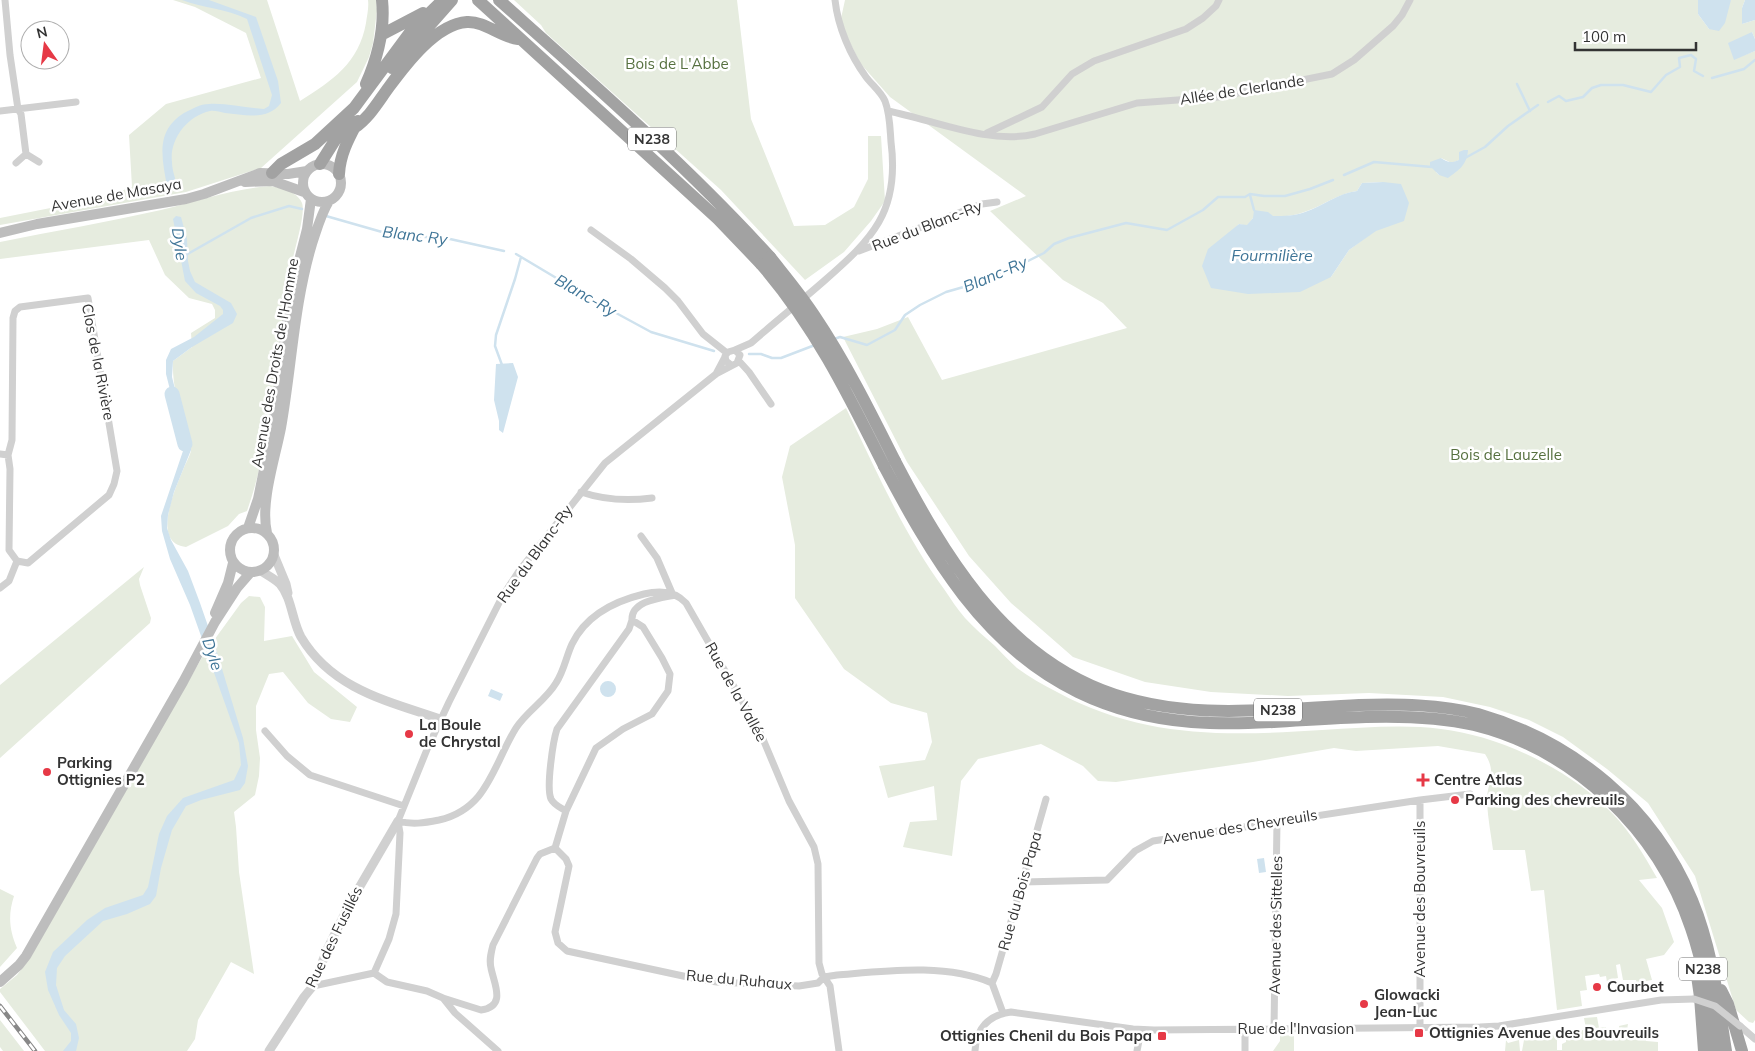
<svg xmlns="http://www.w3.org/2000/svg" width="1755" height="1051" viewBox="0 0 1755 1051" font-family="Mulish,sans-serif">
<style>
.green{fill:#e6ecdf;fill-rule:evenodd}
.water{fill:#cfe2ee}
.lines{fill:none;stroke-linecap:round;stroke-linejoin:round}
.stream{stroke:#cfe2ee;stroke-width:2.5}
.river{stroke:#cfe2ee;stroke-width:15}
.minor{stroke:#d0d0d0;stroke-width:7}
.tertiary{stroke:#d0d0d0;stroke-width:9}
.secondary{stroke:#bdbdbd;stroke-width:10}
.trunk{stroke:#a2a2a2;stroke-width:12}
.rail-casing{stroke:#888;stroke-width:4.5}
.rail{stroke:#fff;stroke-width:2.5;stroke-dasharray:8;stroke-linecap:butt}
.minor-bridge{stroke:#d0d0d0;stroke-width:7}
.trunk-bridge{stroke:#a2a2a2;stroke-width:12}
.poi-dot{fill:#e63946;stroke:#fff;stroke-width:2}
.labels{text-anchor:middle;stroke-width:5;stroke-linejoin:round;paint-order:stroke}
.shield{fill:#fff;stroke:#707070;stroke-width:1}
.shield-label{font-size:14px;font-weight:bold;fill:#333}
.park-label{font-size:15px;fill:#56703f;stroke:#fff}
.street-label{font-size:15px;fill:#333;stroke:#fff}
.poi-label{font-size:15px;font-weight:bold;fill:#333;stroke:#fff;text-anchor:start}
.water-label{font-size:16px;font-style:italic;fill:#3f7597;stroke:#fff}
</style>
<rect width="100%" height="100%" fill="#fff"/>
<path class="green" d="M173,0H267L300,101C332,81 359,63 366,23C367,15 369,8 368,0H376L377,10L373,43L369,57L357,82L261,168L186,192L0,225V218L101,198L132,187L129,135L166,104L261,78L246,33L195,7Z
M514,0H737L751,119L794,226L825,225L854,207L868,179V136H881L885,201L871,221L844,252L805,280L721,190L546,33L541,25Z
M845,0H1698V14L1709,29L1731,0H1745L1742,8V24L1755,20V39L1752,32L1734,59L1755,51V1020L1753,1023L1749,1022L1736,1010L1695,876L1648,803L1607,769L1563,737L1529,720L1490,707L1443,697L1369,693L1288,696L1211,692L1145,682L1073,657L1011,603L969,556L907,462L843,337L877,329L908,317L942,380L1127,328L1103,303L1063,280L990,211L1026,196L890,97L860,63L840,23ZM1441,158L1452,163L1459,160L1439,175L1436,172ZM1383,182L1404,220L1376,230L1349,250L1331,277L1233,230L1239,224L1247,226L1253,218C1270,217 1290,218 1307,211C1324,205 1339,193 1357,191L1362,183Z
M270,186C281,188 297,191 302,203C306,214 294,250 292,263C277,346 275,431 247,511L239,514L228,526L186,547C149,543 177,485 185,465C187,461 190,455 191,451C191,443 186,432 184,425C178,404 172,383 173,361L192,347L191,333L215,318V310L212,304L189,298L165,275L149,240L0,259V242C54,231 108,222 161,210C198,201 233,189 270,186Z
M846,408C876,470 903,533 944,589C951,599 957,609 965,618C974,628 985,637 995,646C1002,653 1009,661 1017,668C1029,677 1043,685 1057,692C1144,739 1227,736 1322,730C1362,728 1402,724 1441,729C1501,736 1571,770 1613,814C1631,833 1644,855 1657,878L1639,880L1662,908L1674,942L1664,955L1646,959L1652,980L1646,981V988H1643L1642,984L1637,985L1636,980H1623L1620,964L1616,965L1618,978L1613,979L1614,982H1607L1606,976L1600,977L1599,974L1585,976L1587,990L1580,991L1582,1006L1557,1010L1544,890L1531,891L1525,850H1493C1491,835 1488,819 1487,803C1486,783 1498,774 1485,754L1438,746L1356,751L1334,748L1253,762L1116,782L1098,781L1083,766L1041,744L978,759L961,781L952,856L903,847L910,822L937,820L934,786L888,798L879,766L925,760L932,742L927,713L891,703L844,669L795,598V545L782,477L790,446Z
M144,567L139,579L140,585L151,618L150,623L0,758V685Z
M249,596L260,597L265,607L264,641L292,636L314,672L357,707L350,722L331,719L308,703L283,672L269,674L256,706V730L260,758L259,776L255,795L234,812L236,827L239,872L254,974L231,962L198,1020L195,1039L187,1051H45L0,992V989L17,975L30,958L204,654L241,603Z
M0,889L14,896C8,915 9,929 17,948L0,967Z
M1597,1017L1599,1028L1606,1027L1607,1035H1610V1038H1614V1033L1620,1032L1619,1026L1628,1024L1626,1035L1640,1034L1639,1030L1645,1029L1646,1041L1658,1042V1051H1522L1524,1040H1528V1037L1557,1034V1050H1562V1044L1566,1042V1033L1572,1031L1571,1039L1576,1040V1032L1586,1029L1584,1018Z
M0,1020L24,1051H3L0,1047Z
M1294,1035V1051H1273L1280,1041V1036Z
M1506,1040L1508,1043L1519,1040L1520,1051H1505Z"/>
<path class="water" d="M182,0H209L256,17L278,81L281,103C267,121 245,115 225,113C220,112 214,110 210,111C187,116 169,140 172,162C172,170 175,177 177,185L171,187L167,186C162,158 155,131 184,113C192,109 200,104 209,104C227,103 246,108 264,109L269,106L272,95L247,19C228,9 203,8 182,0Z
M1698,0H1731L1725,23L1719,31L1709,29L1698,14Z
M1745,0H1755V20L1742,24V8Z
M1752,32L1755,39V51L1734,60L1728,43Z
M1464,150H1468C1467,165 1459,170 1448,178L1439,175L1430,166V162L1441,158C1448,163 1452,163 1459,160V152Z
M1383,182L1401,184L1409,203L1404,221L1376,231L1349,250L1331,277L1300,292L1248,294L1211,288L1202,266L1208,249L1239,224L1247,225L1253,218L1254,210L1268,212L1273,216C1284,216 1295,216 1305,212C1323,206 1338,193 1357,191L1362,183Z
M176,216L181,217L187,239L188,261L190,271L195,282L231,303L237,314L233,323L192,347L173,361L172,377L178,401L190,438L191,450L174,492L168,515L167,528L171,540L188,571L200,603L216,649L243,738L248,766L245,783L240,790L201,800L186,806L172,830L161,868L156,896L150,904L127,914L103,921L65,956L57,968L56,985L64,1010L76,1024L79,1038L76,1051H63L71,1041V1033L59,1015L48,990L45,972L53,952L87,920L105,908L143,895L148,887L159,834L167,816L183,798L234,780L241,765L239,743L190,605L170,559L162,531L161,516L183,451L182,437L166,374V360L171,349L194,337L223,314V310L220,306L196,293L185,281L173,219Z
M513,363L518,377L503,433L499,430V421L494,400L496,364Z
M600 689a8 8 0 1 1 16 0a8 8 0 1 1-16 0Z
M491,689L503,694L500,701L488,696Z
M1264,858L1266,872L1259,873L1257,859Z"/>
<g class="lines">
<path class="stream" d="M1712,78L1744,69L1755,60
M1517,84L1530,111
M1548,102L1559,96L1566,101L1583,97L1592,88L1601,85H1623L1651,92L1666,75L1680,67L1679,58L1691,55L1696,59L1694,71L1703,76
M1465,158L1485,147L1508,126L1538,105
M1344,175L1374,162L1432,167
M1250,195L1254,210
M326,216L389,234L450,239L504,251
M516,254L605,307L651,332L714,351
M184,256L251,218L289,206L302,209
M834,339L840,337L867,345L895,330L905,315L920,305L946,292L974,284L1024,263L1044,253L1054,244L1069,238L1126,223L1167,230L1203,210L1218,197H1245L1250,194L1264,196H1285L1310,189L1333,180
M749,354H761L772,358H781L815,345
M502,365L495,346L496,335L515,279L521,257"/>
<path class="river" d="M172,394L185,444"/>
<path class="minor" d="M5,0L10,55L18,109L21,114L26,154L16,163
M0,111L76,102
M888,111C934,120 989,145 1035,134L1137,103L1218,97L1332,74L1354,60L1393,26L1402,15L1410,0
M987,133L1042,107L1072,74L1094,61L1186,29L1203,18L1216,6L1219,0
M26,154L39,162
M591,230L631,259L665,288L678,301L703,334L727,353
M859,251L982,204L997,202
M88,298L117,471L114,484L109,495L28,563L17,561L9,550L10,469L8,455L12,440L13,318L15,311L20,307Z
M735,350L751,343C775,322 800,302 824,281C872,239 900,212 891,142C890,129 890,114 885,101C881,92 872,85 866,77C850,55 838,27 835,0
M739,361L749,372L771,404
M716,374L725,357
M0,454L8,455
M581,492C604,500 628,501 652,498
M641,536L657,558L672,593
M0,588L9,581L17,561
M632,620C631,601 660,598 675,595
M265,731L287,756L310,775L404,806
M1420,800V1028
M398,821C412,825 424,823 439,820C488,809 493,765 516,728C527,711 546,700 556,683C564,671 566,657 572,644C586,615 615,601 644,594C660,590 675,591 686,603L760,732L789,801L814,847L818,864L819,963L822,974L830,986L839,1051
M555,848L566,811C560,807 554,805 551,799C546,788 553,741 557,729L629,629L632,620L643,627L662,658L670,674L668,691L652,714L623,729L596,748L566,811
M1023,882L1107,880L1135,851L1153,841L1420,800L1470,794
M374,973L389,939L396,914L400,833L398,821L428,747L449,702L502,597L519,571L605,463L716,374L737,363L740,355L735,350L728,352L725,356L726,361L731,365
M374,973L387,982L427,991L443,998L455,1013L498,1051
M992,983L996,974L1046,799
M313,986L374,973
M443,998L481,1010C507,1006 494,984 491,968C489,960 491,953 493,945L537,858L540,854L555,848L566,859L569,866L555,932L558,943L567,951L697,979L717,982L799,986L818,983L824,977L837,975C886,971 946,963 992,983L1003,1013
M1740,1026L1755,1039
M1245,1029V1051
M1274,1029L1277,821
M975,1051C976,1028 989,1015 1011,1012L1133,1029L1154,1030L1480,1027L1499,1026L1661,1000L1694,999
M1137,1051L1141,1030"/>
<path class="tertiary" d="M274,555L286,584L288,593
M261,571C267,575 275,579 280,584C292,598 292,621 301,637C332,689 387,701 440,719
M269,1051L304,997L313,986L327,950L349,905L398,821"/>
<path class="secondary" d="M303 183a19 19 0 1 1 38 0a19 19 0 1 1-38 0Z
M245,182L273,181L304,192
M0,233L37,224L186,199L204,194L260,173L288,174L307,171
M230 550a22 22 0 1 1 44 0a22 22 0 1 1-44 0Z
M248,528L258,499L273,426L291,292L307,229L311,199
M267,533C260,503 275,459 281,428C292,366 294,304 312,244C317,229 321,214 329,201
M215,613L228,583L233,563
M0,982L19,965L26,956L183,682L215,622L237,588L250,573"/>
<path class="trunk" d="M478,0L718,219L761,264
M499,0C592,83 686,165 770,257
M381,35L423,13
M392,68L452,0
M366,84C377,59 385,28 382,0
M354,128C369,118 378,102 389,87C406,64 436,24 467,22C485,21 500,37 518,39
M320,164L349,118
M272,173L281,164L315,144L354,108L411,31L443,0
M339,174C340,154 349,138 358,121
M895,461C943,553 1000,650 1102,690C1184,722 1273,709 1359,705C1398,704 1440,704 1478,714C1575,742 1653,807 1692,900C1712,948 1718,1000 1726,1051
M884,466C931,555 984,647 1078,692C1175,739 1264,720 1366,717C1401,716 1439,717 1474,725C1575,750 1658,830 1691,928C1705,968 1710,1009 1716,1051
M1697,976L1700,997L1704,1051
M1721,990L1728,1004L1742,1051"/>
<g class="rail-casing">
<path id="rail" d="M0,1006L35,1051"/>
</g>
<use href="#rail" class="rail"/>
<path class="minor-bridge" d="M1694,999L1715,1006L1740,1026"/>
<path class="trunk-bridge" d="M770,257C785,276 801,295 814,315C845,361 870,411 895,461
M761,264C814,325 848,394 884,466"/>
</g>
<g class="poi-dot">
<circle cx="409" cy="734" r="5"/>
<circle cx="47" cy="772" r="5"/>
<path d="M1420.5 772.5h5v5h5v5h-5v5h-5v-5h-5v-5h5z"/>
<circle cx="1455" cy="800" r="5"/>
<circle cx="1597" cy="987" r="5"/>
<circle cx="1364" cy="1004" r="5"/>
<rect x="1414" y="1028" width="10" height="10" rx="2.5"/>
<rect x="1157" y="1031" width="10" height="10" rx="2.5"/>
</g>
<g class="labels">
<g class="shield">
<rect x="628" y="127.5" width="48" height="23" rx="4"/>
<rect x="1254" y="698.5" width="48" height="23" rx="4"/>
<rect x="1679" y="957.5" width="48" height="23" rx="4"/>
</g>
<g class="shield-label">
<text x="652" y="144">N238</text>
<text x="1278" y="715">N238</text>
<text x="1703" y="974">N238</text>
</g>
<g class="park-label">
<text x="677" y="69">Bois de L'Abbe</text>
<text x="1506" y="460">Bois de Lauzelle</text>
</g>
<g class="street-label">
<text transform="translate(1242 90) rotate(-9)" y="5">Allée de Clerlande</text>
<text transform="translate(116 195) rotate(-10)" y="5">Avenue de Masaya</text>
<text transform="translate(927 226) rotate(-21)" y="5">Rue du Blanc-Ry</text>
<text transform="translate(98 362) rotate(79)" y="5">Clos de la Rivière</text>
<text transform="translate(275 363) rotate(-80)" y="5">Avenue des Droits de l'Homme</text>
<text transform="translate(535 554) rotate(-54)" y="5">Rue du Blanc-Ry</text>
<text transform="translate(736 692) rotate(61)" y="5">Rue de la Vallée</text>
<text transform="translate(1240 827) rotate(-9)" y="5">Avenue des Chevreuils</text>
<text transform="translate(1020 891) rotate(-74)" y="5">Rue du Bois Papa</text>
<text transform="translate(1420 899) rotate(-90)" y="5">Avenue des Bouvreuils</text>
<text transform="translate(1276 925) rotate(-89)" y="5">Avenue des Sittelles</text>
<text transform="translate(334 937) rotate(-64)" y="5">Rue des Fusillés</text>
<text transform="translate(739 980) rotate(5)" y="5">Rue du Ruhaux</text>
<text x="1296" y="1034">Rue de l'Invasion</text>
</g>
<g class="poi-label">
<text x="419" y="730">La Boule<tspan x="419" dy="17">de Chrystal</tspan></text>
<text x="57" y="768">Parking<tspan x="57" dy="17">Ottignies P2</tspan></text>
<text x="1434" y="785">Centre Atlas</text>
<text x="1465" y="805">Parking des chevreuils</text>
<text x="1607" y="992">Courbet</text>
<text x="1374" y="1000">Glowacki<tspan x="1374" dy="17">Jean-Luc</tspan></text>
<text x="1429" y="1038">Ottignies Avenue des Bouvreuils</text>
<text x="1152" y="1041" text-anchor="end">Ottignies Chenil du Bois Papa</text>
</g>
<g class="water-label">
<text transform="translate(415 235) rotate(7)" y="6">Blanc Ry</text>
<text transform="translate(180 244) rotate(82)" y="6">Dyle</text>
<text x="1272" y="261">Fourmilière</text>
<text transform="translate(995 274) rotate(-23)" y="6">Blanc-Ry</text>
<text transform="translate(586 295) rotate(30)" y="6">Blanc-Ry</text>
<text transform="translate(213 654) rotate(71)" y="6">Dyle</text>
</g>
</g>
<g transform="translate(45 45) rotate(346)"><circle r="24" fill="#ffffff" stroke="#adadad"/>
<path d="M0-4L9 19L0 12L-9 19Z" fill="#e63946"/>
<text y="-8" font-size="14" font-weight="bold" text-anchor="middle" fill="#333333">N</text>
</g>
<path d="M1575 42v8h121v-8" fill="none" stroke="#333333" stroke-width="2.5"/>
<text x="1582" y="42" font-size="15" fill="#333333" stroke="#ffffff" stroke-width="4" paint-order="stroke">100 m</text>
</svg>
